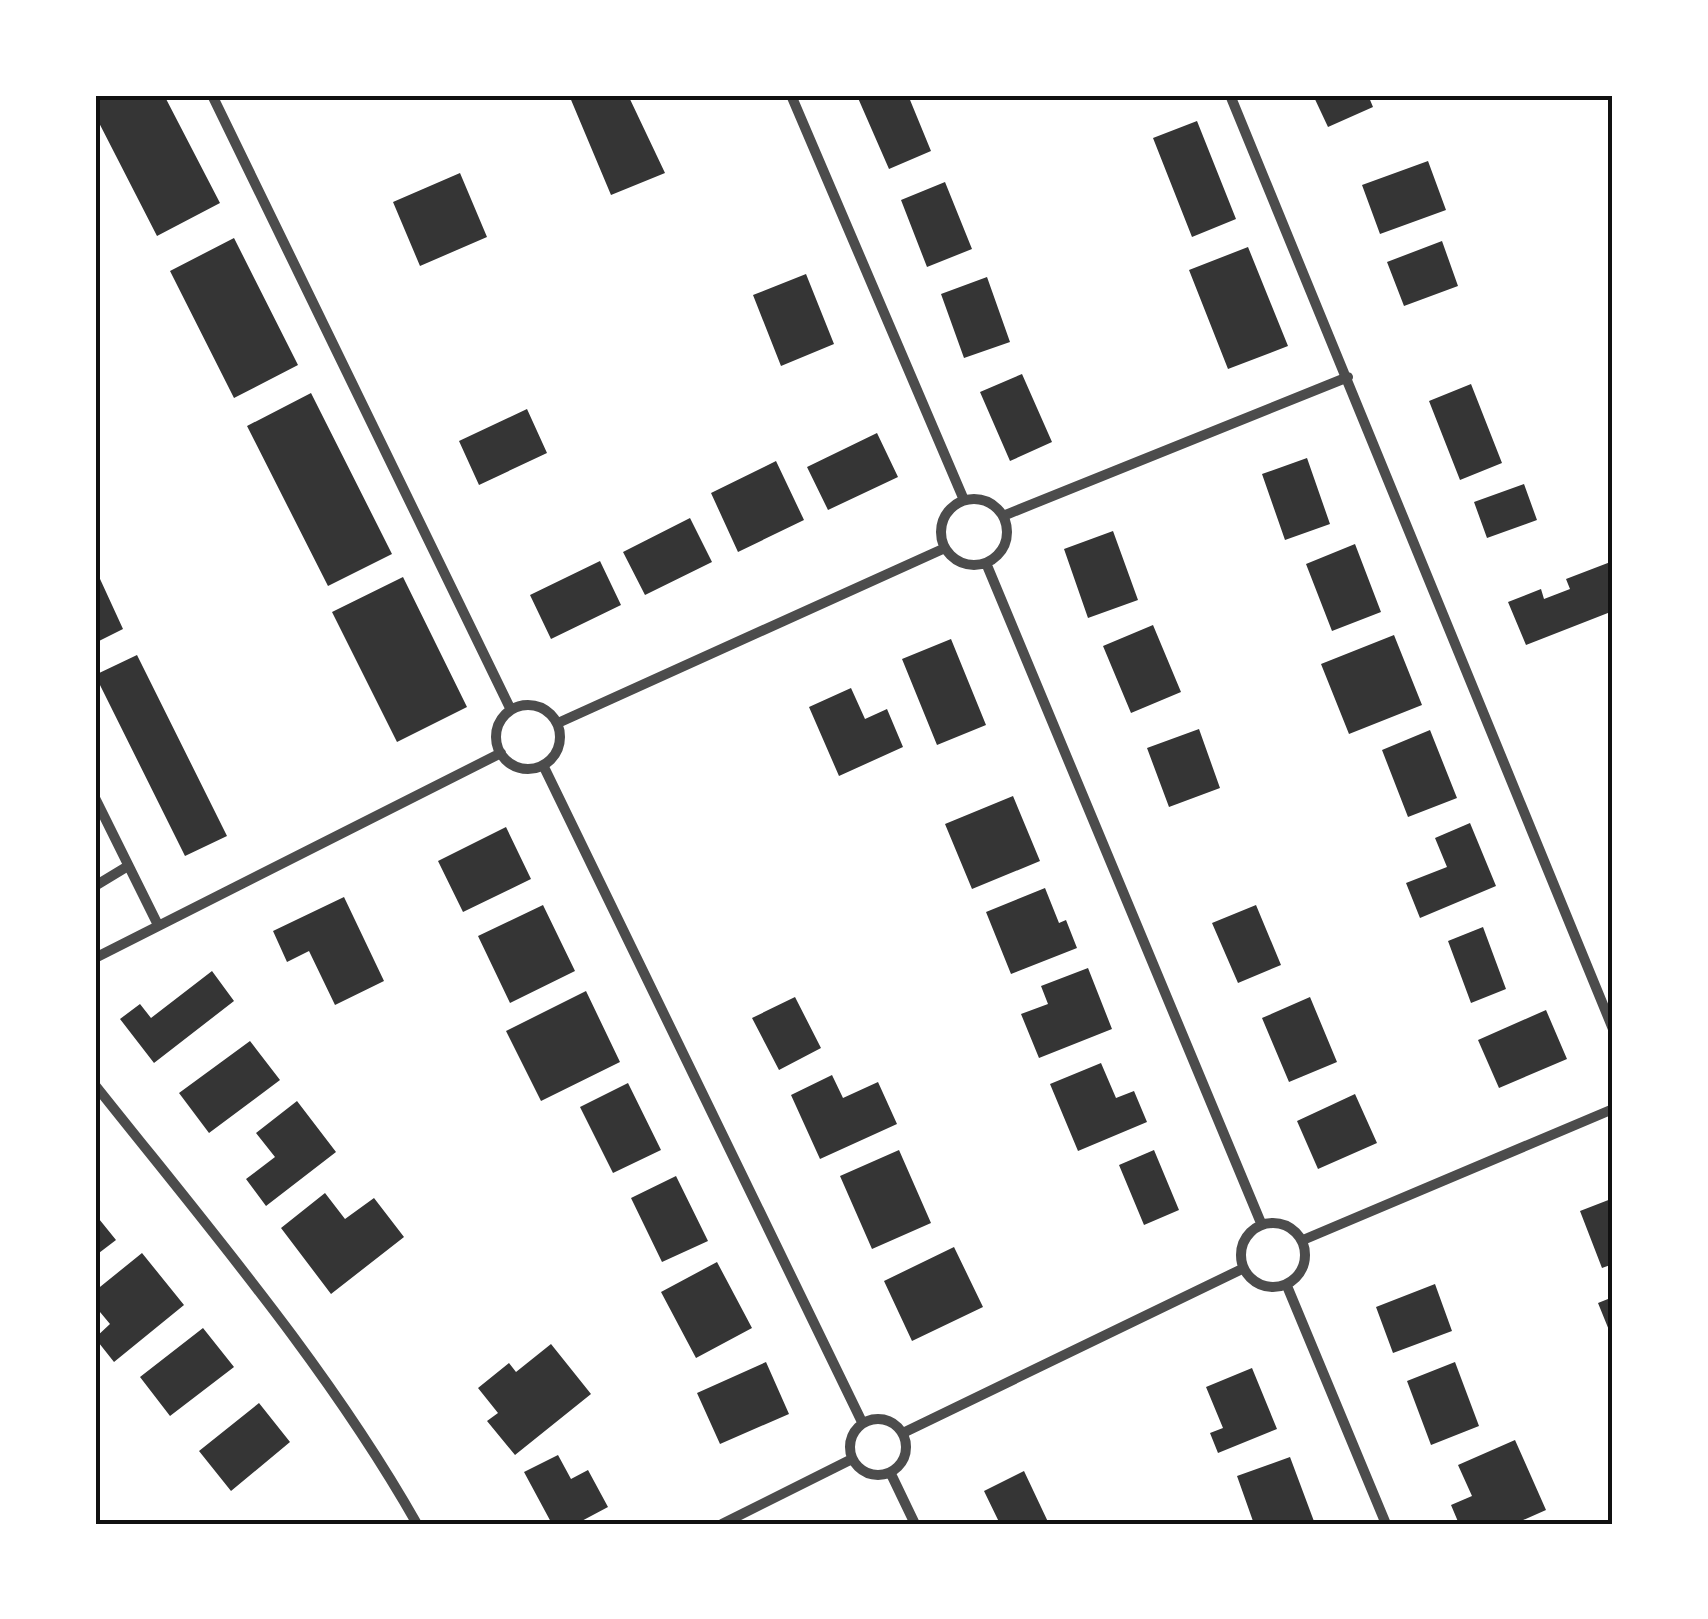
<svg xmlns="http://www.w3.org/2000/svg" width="1708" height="1619" viewBox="0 0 1708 1619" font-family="'Golos Text',sans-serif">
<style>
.building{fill:#353535}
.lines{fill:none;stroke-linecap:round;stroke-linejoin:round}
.minor{stroke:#4c4c4c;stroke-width:10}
.neatline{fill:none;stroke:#111;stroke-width:4}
</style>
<rect width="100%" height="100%" fill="#fff"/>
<path class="building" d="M95,95H164L220,203L157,236L95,115Z
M569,95H628L665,173L611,195Z
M866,95H908L931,151L889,169L858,98Z
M1313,95H1368L1373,107L1328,127Z
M1197,121L1236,219L1192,237L1153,138Z
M1428,161L1446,210L1380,234L1362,185Z
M460,173L487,237L420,266L393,202Z
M945,182L972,249L927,267L901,200Z
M234,238L298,365L234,398L170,271Z
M1442,241L1458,286L1404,306L1387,262Z
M1248,247L1288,346L1228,369L1189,270Z
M806,274L834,344L781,366L753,295Z
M987,277L1010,342L964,358L941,294Z
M1022,374L1052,442L1010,461L980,392Z
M1471,384L1502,463L1460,480L1429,401Z
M311,393L392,554L328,586L247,426Z
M527,409L547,453L479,485L459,441Z
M877,433L898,477L828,510L807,467Z
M1307,458L1330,524L1285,540L1262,474Z
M776,461L804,520L738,552L711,493Z
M1524,484L1537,520L1487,538L1474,502Z
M690,518L712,562L645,595L623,552Z
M1113,531L1138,600L1088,618L1064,549Z
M1355,544L1381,612L1332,631L1306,564Z
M600,561L621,605L551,639L530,595Z
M1613,561V611L1526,645L1508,602L1541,589L1544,599L1570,589L1566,579Z
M95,568L123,629L95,643Z
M403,577L467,707L397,742L332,612Z
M1153,625L1181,692L1131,713L1103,646Z
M1394,635L1422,705L1349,734L1321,664Z
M951,639L986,725L937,745L902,659Z
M137,655L227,836L185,856L95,675Z
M851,688L865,719L887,709L903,747L839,776L809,707Z
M1199,729L1220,788L1169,807L1147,748Z
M1430,730L1457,798L1408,817L1382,750Z
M1013,796L1040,861L972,889L945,824Z
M1470,823L1496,886L1420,918L1406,883L1447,867L1435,838Z
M506,827L531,879L463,912L438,861Z
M1045,888L1059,923L1066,920L1077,948L1011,974L986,912Z
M344,897L384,981L335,1005L309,951L287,962L273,931Z
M543,905L575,971L510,1003L478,936Z
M1256,905L1281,965L1238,983L1212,923Z
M1483,927L1506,989L1471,1003L1448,941Z
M1088,968L1112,1029L1039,1058L1021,1014L1048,1004L1041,986Z
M212,971L234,1001L154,1063L120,1019L140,1004L151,1018Z
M586,991L620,1062L541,1101L506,1031Z
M795,997L821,1048L779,1070L752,1018Z
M1310,997L1337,1062L1289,1082L1262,1018Z
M1546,1010L1567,1059L1499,1088L1478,1040Z
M250,1041L280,1080L209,1133L179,1093Z
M1101,1063L1116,1098L1134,1091L1147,1122L1078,1151L1050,1084Z
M832,1075L843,1098L878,1082L897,1124L820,1159L791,1095Z
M628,1083L661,1150L613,1173L580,1107Z
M1355,1094L1377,1143L1318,1169L1297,1121Z
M297,1101L336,1152L266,1206L246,1179L275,1157L256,1133Z
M899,1150L931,1223L872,1249L840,1176Z
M1154,1150L1179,1210L1144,1225L1119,1165Z
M676,1176L708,1241L662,1262L631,1198Z
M325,1193L345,1219L374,1198L404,1237L331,1294L281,1228Z
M1611,1199L1613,1264L1602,1268L1580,1211Z
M95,1214L116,1240L95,1256Z
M954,1247L983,1307L912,1341L884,1281Z
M142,1253L184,1305L114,1362L95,1338L110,1324L95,1306V1291Z
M717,1262L752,1328L696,1358L661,1292Z
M1435,1284L1452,1331L1393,1353L1376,1307Z
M1613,1297V1340L1598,1303Z
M203,1328L234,1367L170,1416L140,1377Z
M551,1344L591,1394L515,1455L487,1421L498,1413L478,1388L509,1363L516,1372Z
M766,1362L789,1414L720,1444L697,1393Z
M1455,1362L1479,1426L1431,1445L1407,1381Z
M1252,1368L1277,1429L1218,1453L1210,1433L1223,1428L1206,1387Z
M259,1403L290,1442L231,1491L199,1451Z
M1515,1440L1546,1510L1514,1524H1459L1451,1505L1472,1496L1458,1465Z
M558,1455L571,1479L588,1470L608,1507L576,1524H552L524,1472Z
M1290,1457L1315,1524H1254L1237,1476Z
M1024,1471L1049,1524H1000L984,1491Z"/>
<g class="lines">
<path class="minor" d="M212,95L511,710
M791,95L964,500
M1230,95L1613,1029
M941 532a33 33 0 1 1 66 0a33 33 0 1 1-66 0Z
M1003,516L1348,377
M986,563L1261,1223
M496 737a32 32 0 1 1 64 0a32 32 0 1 1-64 0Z
M558,723L945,548
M543,765L862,1422
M95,798L158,925
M95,886L128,866
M95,958L501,753
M95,1085C207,1226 328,1367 417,1524
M1241 1255a32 32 0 1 1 64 0a32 32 0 1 1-64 0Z
M1303,1240L1613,1109
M1287,1286L1386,1524
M850 1447a28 28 0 1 1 56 0a28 28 0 1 1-56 0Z
M905,1432L1242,1269
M891,1474L915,1524
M722,1524L850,1460"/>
</g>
<rect width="1708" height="1619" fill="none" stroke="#ffffff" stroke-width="195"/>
<rect x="98" y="98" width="1512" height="1424" class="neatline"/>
</svg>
